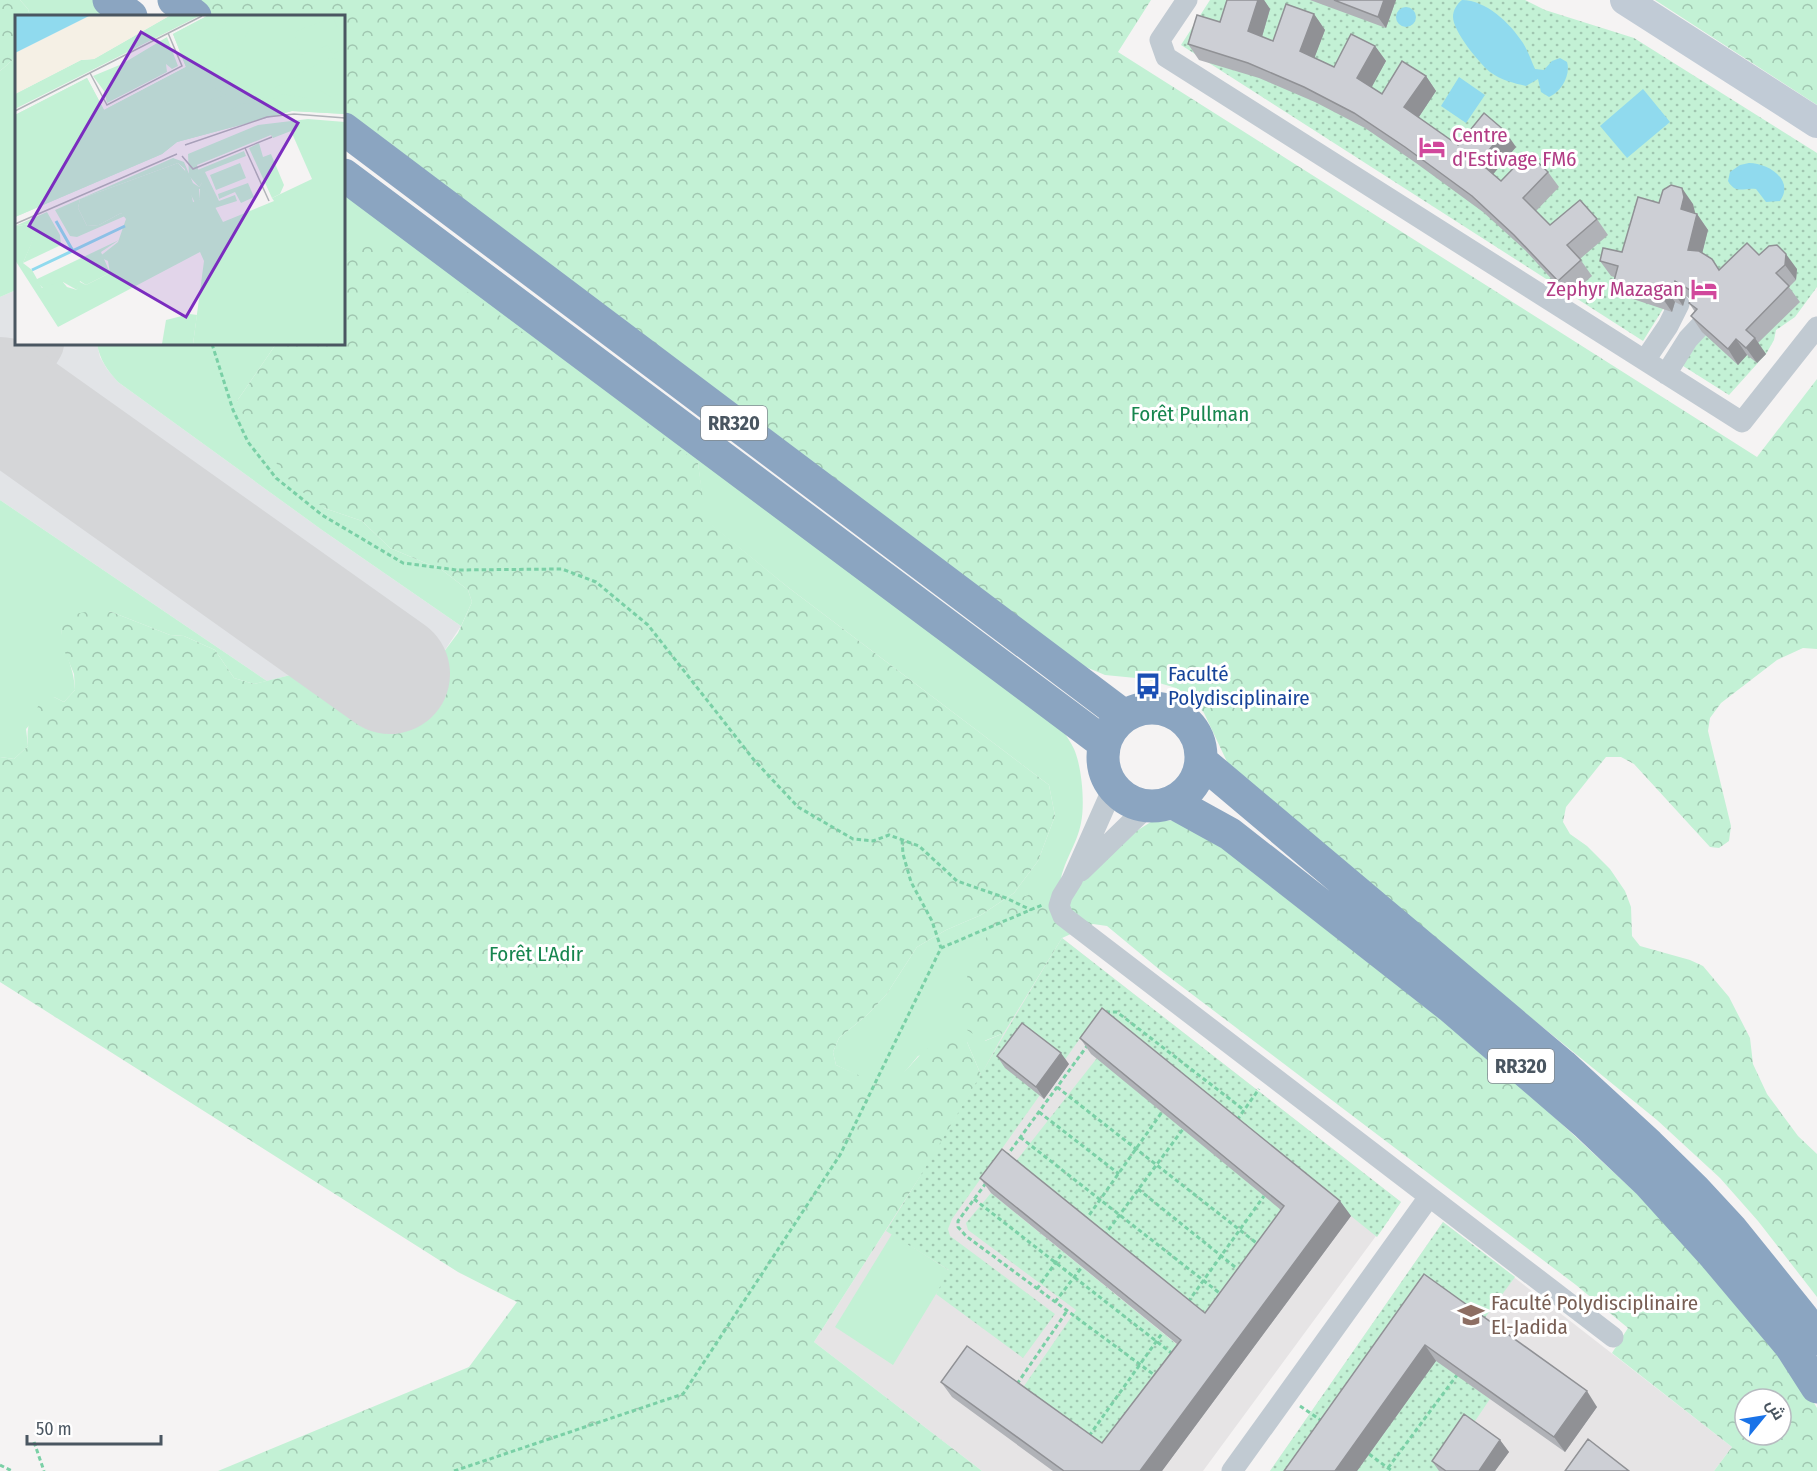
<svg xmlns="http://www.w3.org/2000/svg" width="1817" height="1471" viewBox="0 0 1817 1471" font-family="'Fira Sans Condensed',Cairo,sans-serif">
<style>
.education{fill:#e6e4e5}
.airport{fill:#e2e4e7}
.grass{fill:#c3f1d5}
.forest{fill:url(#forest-crowns);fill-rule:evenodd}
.garden{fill:url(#garden-dots)}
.water{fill:#90daee}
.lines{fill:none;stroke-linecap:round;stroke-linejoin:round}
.taxiway{stroke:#d5d6d8;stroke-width:48}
.runway{stroke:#d5d6d8;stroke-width:120}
.path{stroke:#7ad0a6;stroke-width:3;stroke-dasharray:4.5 3;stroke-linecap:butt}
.street{stroke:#c1cad2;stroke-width:21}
.secondary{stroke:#c1cbd6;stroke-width:30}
.highway{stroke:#8ba5c1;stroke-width:33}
.wall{fill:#b0b2b7}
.shaded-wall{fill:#909195}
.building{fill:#cdcfd5;stroke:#909195;stroke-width:1.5}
.labels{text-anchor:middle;stroke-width:6;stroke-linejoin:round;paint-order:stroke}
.shield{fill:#fff;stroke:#808990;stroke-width:1.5}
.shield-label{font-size:20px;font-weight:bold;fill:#4a5661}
.hotel-label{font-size:21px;fill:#b23c85;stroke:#fff;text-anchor:start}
.park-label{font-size:21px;fill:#17864f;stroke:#fff}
.transit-label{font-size:21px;fill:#164399;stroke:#fff;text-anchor:start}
.education-label{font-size:21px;fill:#785e54;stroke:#fff;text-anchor:start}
.inset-river{fill:none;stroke:#90daee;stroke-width:3}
.inset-road{fill:none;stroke:#b1b4b9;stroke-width:1.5}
.view{fill:#7b2cbf;fill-opacity:0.15;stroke:#7b2cbf;stroke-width:3}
.inset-edge{fill:none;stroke:#4a5661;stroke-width:3}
</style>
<defs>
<pattern id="forest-crowns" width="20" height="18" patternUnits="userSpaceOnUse" patternTransform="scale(1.5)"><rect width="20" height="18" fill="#c3f1d5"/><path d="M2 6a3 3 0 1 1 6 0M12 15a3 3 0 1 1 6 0" fill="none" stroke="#a0c6b0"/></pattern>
<pattern id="garden-dots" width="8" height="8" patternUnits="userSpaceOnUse" patternTransform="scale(1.5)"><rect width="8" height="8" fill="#c3f1d5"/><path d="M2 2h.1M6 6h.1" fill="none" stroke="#a0c6b0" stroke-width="1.8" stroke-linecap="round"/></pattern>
</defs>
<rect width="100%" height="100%" fill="#f5f3f3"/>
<path class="education" d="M1062,938L1401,1202L1203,1471H982L814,1342L932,1158L1004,1033Z
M1443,1222L1732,1447L1714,1471H1270Z"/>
<path class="airport" d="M16,290V344H97L100,357L107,369L118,382L322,530L461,626L443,653L412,669L360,682L315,669L267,681L0,500V297Z"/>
<path class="grass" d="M20,0H93L116,16H30L28,9Z
M16,57V290L0,297V71Z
M344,187L1062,729C1066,736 1071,742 1074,749C1082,767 1085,804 1081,823C1077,845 1062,863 1060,885L985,1041L1004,1033L981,1075L967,1042L918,1056L898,1080L882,1087L836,1065L833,1052L839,1038L867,1015L886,995L917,947L946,930L981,915L1014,893L1038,861L1055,816L1049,785L789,588L705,520L698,463L350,250L344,255Z
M97,344H276L237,401L324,508L362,521L390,548L442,570L468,590L472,602L461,626L322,530L118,382C107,370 100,360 97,344Z
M0,500L267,681L254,684L234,678L215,650L184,636L170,635L109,611L61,627C63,652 74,666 75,690L64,702L54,697L26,729L28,746L14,759L0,757Z
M892,1234L950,1271L893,1365L835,1327Z"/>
<path class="forest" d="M0,0H20L28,9L30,16H16V57L0,71Z
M192,0H1151L1118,52L1757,457L1817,379V649L1803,648L1777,660L1721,703L1710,718L1708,731L1731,826L1729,841L1719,848L1710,847L1634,764L1621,757H1606L1566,807L1563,822L1570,834L1587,846L1610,869L1625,891L1631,907L1632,936L1640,946L1690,960L1703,966L1729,997L1750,1038L1753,1064L1767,1094L1798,1136L1817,1154V1297L1758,1221L1720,1178L1657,1120L1263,800L1230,768L1204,713L1192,698L1176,688L1146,679L1105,675L1081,665L344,114V16H214Z
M1655,0H1817V105Z
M396,241L490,308L698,463L706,520L789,588L1049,785L1055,816L1038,861L1014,893L981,915L946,930L917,947L886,995L867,1015L839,1038L833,1052L836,1065L883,1086C921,1070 913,1037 967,1042L981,1075L932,1158L814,1342L982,1471H218L469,1367L517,1302L458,1272L0,982V757L14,759L28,746C26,725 30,715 44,699L54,697L64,702L75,690L74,674L62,645L61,627L70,615L91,611H109L170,635L184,636L215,650L234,678L254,684L315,669L360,682L412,669L443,653L458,633L472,602L468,590L442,570L390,548L362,521L324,508L293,485L248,426L237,401L276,344H344V255L350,250Z
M1154,820L1180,821L1208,833L1476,1044L1637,1194L1722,1283L1793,1368L1817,1408V1471H1714L1732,1447L1612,1353L1628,1328L1576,1285L1160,970L1107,926L1093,924L1062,938L1004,1033L984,1041L967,1030L960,1004L969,970L998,915L1022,897L1090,876L1130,835ZM1745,1399H1781V1435H1745Z"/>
<path class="garden" d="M1210,0H1525L1545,10L1634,38L1817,153V287L1795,317L1776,330L1774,340L1766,354L1729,395L1680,364L1702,332L1694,301L1686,296L1683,306L1672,312L1663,309L1643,341L1181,45Z
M1062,938L1401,1202L1377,1237L1098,1013L952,1219L948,1229L950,1236L1055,1314L1023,1358L936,1294L949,1270L886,1231C947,1135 1003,1035 1062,938Z
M1097,1058L1295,1221L1216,1328L1013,1165Z
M991,1193L1191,1356L1113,1458L1020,1392L1076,1310L968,1230L966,1223Z
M1443,1222L1515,1277L1481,1323L1436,1360L1490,1399L1441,1471H1270Z"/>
<path class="water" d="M1462,0C1486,0 1510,23 1523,43C1528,51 1531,60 1535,69L1544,70L1552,61L1560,58L1567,62C1571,75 1561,92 1549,97L1541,92L1538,79L1526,86C1513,83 1501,80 1490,72C1479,63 1453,31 1453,17C1453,10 1457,4 1462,0Z
M1396 17a10 10 0 1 1 20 0a10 10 0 1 1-20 0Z
M1459,77L1485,95L1466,123L1441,106Z
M1643,89L1670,122L1627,158L1600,126Z
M1749,163C1768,163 1795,180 1780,201L1766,202L1756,189C1744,187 1736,195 1728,181L1730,172L1740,165Z"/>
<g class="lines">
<path class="taxiway" d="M6,402L40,344"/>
<path class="runway" d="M0,397L390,674"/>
<path class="path" d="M212,344L233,410L248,442L276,478L322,515L403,563L457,570L562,569L596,582L648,625L754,760L798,807L853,839L873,841L889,835L919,846L957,881L1006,898L1031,910
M902,840L903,854L911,882L932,921L941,948
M1107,1015L1109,1012H1117L1244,1110
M1057,1087L1259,1245
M1039,1112L1119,1174
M1237,1120L1259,1089
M1020,1137L1222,1295
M1006,1157L1087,1046
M986,1183L958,1221V1227L966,1236L1157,1377
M1138,1189L1240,1271
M974,1199L1174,1355
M1085,1221L1162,1112
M1104,1236L1183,1129
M1037,1289L1063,1252
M1055,1302L1082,1267
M1188,1302L1264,1196
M1017,1384L1067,1311
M1300,1406L1322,1421
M1089,1436L1163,1332
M34,1442L44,1471
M1369,1454L1392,1471
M0,1465L12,1471
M1388,1468L1457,1375
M454,1471L683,1394L840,1155L941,948L1042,905"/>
<path class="street" d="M1187,0L1160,40L1166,57L1742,422L1817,327
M1645,360L1668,326L1679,304
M1666,374L1688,339L1704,322
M1113,788L1072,880L1062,896L1059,906L1063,916L1613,1337
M1081,871L1148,806
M1232,1471L1429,1197"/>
<path class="secondary" d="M1625,0L1817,123"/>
<path class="highway" d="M109,0L131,16
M174,0L195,16
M344,129L1124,716
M344,175L1104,743
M1103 757a49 49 0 1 1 98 0a49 49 0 1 1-98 0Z
M1201,761L1562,1065L1649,1145L1694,1189L1732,1230L1802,1317L1817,1339
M1172,802L1230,834L1451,1007L1587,1124L1648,1182L1715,1256L1790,1345L1817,1387"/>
</g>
<path class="wall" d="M1227,0H1264L1270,9L1262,37L1273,41L1314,14L1325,30L1314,58L1334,67L1375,46L1386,61L1371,87L1382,94L1426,76L1436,91L1418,118L1458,145L1516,147L1493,174L1501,181L1548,172L1559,187L1536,211L1550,225L1597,219L1608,235L1580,259L1592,276L1568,297L1525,250L1483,212L1416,163L1365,128L1315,102L1259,78L1199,60L1188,44L1220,22Z
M1310,0H1396L1386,28Z
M1659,203L1693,204L1694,213L1697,214L1708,230L1702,253L1719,269L1759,255L1797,269L1796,280L1789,287L1800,302L1758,343L1766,354L1757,363L1747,355L1738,365L1702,332L1691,316L1695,312L1689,303L1691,299L1686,296L1683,306L1675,302L1672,312L1624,296L1614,281V277L1611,276L1600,261L1622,252Z
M1080,1038L1340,1201L1351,1216L1162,1471H1053L952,1397L941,1382L1102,1443L1177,1344L991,1193L980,1178L1205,1313L1281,1210L1091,1054Z
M997,1056L1069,1064L1044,1099L1005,1068Z
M1424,1274L1597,1407L1565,1452L1436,1361L1357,1471H1284Z
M1500,1440L1509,1452L1495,1471H1439L1432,1461Z"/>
<path class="shaded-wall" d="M1258,0H1264L1270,9L1259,47L1248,31Z
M1384,0H1396L1386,28L1378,17Z
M1314,14L1325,30L1311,67L1300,51Z
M1375,46L1386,61L1368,94L1357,78Z
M1426,76L1436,91L1415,123L1404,107Z
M1505,131L1516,147L1490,178L1479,162Z
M1682,188L1693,204L1695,212L1692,225L1681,209Z
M1697,214L1708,230L1699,266L1688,250Z
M1786,254L1797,269L1796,280L1785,265Z
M1675,281L1686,296L1683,306L1672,290Z
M1664,287L1675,302L1672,312L1661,296Z
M1755,338L1766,354L1757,363L1746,348Z
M1736,339L1747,355L1738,365L1728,349Z
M1061,1053L1069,1064L1044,1099L1036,1087Z
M1340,1201L1351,1216L1162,1471H1140Z
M1425,1345L1436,1361L1357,1471H1335Z
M1587,1391L1597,1407L1565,1452L1554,1437Z
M1500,1440L1509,1452L1495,1471H1479Z"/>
<path class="building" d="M1227,0H1258L1248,31L1273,41L1286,4L1314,14L1300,51L1334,67L1351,34L1375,46L1357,78L1382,94L1402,61L1426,76L1404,107L1458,145L1484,113L1505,131L1479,162L1501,181L1528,153L1548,172L1523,198L1550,225L1580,200L1597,219L1567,245L1581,260L1558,281L1514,235L1472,196L1405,147L1354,113L1304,87L1248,63L1188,44L1197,15L1220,22Z
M1334,0H1384L1378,17Z
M1671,185L1682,188L1684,197L1681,209L1697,214L1688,250L1699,251L1712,259L1719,270L1747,243L1759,255L1769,246L1777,245L1786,254L1785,265L1776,273L1789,286L1746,330L1755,338L1746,348L1736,339L1728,349L1691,316L1697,309L1689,303L1695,293L1675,281L1672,290L1664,287L1661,296L1614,281L1618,266L1600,261L1603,248L1622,252L1638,197L1659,203L1663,190Z
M1102,1008L1340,1201L1140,1471H1064L941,1382L967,1346L1102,1443L1181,1340L980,1178L1002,1149L1205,1313L1284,1206L1080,1038Z
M1022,1023L1061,1053L1036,1087L997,1056Z
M1424,1274L1587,1391L1554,1437L1425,1345L1335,1471H1284Z
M1464,1414L1500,1440L1479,1471H1446L1432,1461Z
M1588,1439L1629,1471H1565Z"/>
<defs>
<g id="hotel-bare" transform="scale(2.07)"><path d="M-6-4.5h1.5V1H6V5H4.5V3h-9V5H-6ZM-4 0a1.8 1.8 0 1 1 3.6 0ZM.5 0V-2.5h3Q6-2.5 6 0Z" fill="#d1479c" stroke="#fff" stroke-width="2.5" paint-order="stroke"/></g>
<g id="bus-bare" transform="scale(2.07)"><path d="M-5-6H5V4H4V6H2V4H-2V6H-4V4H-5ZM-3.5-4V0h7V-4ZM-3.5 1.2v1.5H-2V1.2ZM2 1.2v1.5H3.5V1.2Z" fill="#1a4fb4" stroke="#fff" stroke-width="2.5" paint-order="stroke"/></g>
<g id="university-bare" transform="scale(2.07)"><path d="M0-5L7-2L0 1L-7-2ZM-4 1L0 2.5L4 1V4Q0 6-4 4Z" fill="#8d6e63" stroke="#fff" stroke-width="2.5" paint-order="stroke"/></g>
</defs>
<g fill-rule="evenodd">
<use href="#hotel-bare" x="1432" y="147"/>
<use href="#hotel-bare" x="1704" y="289"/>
<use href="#bus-bare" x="1148" y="686"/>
<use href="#university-bare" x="1471" y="1315"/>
</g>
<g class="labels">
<g class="shield">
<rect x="701" y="406" width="66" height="34" rx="4.5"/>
<rect x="1488" y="1049" width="66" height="34" rx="4.5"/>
</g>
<g class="shield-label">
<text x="734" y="430">RR320</text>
<text x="1521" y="1073">RR320</text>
</g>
<g class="hotel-label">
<text x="1452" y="142">Centre<tspan x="1452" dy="24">d'Estivage FM6</tspan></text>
<text x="1684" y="296" text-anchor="end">Zephyr Mazagan</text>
</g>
<g class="park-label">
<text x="1190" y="421">Forêt Pullman</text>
<text x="536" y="961">Forêt L'Adir</text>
</g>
<g class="transit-label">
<text x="1168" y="681">Faculté<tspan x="1168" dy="24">Polydisciplinaire</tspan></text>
</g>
<g class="education-label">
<text x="1491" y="1310">Faculté Polydisciplinaire<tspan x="1491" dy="24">El-Jadida</tspan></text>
</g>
</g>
<g transform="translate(15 15)">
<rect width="330" height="330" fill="#f5f3f3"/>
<path d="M192,1H330V99L277,96L162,127L147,139L0,202V100L72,63L89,95L171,52L158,19ZM158,143L169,147L178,168L184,172L187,168L190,173L184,174L185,184L180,188L172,172L170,154L163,148L65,184L63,193L72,211L84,210L106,198L110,201L62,222L55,221L40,195ZM32,197L45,220L46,230L8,248L20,219L17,209L0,211ZM104,225L86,237L95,258L71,270L65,266L62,275L48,267L29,274L20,265ZM175,299L182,300L178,329H147L151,305Z" fill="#c3f1d5"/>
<path d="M154,1H184L0,94V79L66,45L79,44ZM192,1H239L230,7H211L202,23L204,46L195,59L196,71L211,80L195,85L198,95H216L227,88L247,90L267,79L292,83L304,75L316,82L330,76V99L277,96L162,127L147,139L0,202V100L72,63L89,95L171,52L158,19ZM243,1H330V11L322,12L318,2L279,17L286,40L313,30L317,39L330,34V50L320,43L311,44L260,73L246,66L225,73L214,68L211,51ZM293,104L330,107V329H178L189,246L185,237L43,312L0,245V211L17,209L22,216L8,248L17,255L27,273L47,266L52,272L62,275L63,266L71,270L95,258L93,246L84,242L103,227L111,204L106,198L84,210L72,211L63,193L65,184L163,148L172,158L178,187L185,184V172L190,173L208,207L259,186L257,183L297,164L276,116L258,123L256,120L182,150L187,168L184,172L174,161L173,139L243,110Z" fill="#c3f1d5"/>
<path d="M74,1H154L79,44L66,45L0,79V38Z" fill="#f5f0e5"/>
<path d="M152,22L163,51L157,54L151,49L152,57L92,88L89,76L78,61L107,49ZM244,128L248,142L256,139L269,170L265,179L257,183L234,133ZM229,136L231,141L190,157L204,186L220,180L222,186L200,193L180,156ZM225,148L231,163L201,175L195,160ZM233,168L239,182L226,188L220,177L204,184L203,179Z" fill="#c3f1d5"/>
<path d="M0,1H74L0,38Z" fill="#90daee"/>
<path class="inset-river" d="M41,206L58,236M17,255L110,211"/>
<path class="inset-road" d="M75,58L92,90L167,51L153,18M0,96L187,1M170,130L252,102L279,99L330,103M230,133L254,186M167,141L178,154L257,122M0,209L162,139"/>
<path class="view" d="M126,17L283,108L171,302L14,211Z"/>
<rect width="330" height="330" class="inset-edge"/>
</g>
<g transform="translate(1763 1417) rotate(60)"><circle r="28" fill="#ffffff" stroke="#b7bbc0" stroke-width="1.5"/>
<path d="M0-4.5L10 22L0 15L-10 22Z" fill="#1a73e8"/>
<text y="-9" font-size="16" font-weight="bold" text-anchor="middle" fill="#4a5661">ش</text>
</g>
<path d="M27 1435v9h134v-9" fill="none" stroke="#4a5661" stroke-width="3"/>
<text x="36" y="1435" font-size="18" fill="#4a5661" stroke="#ffffff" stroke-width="4.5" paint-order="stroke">50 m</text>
</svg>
